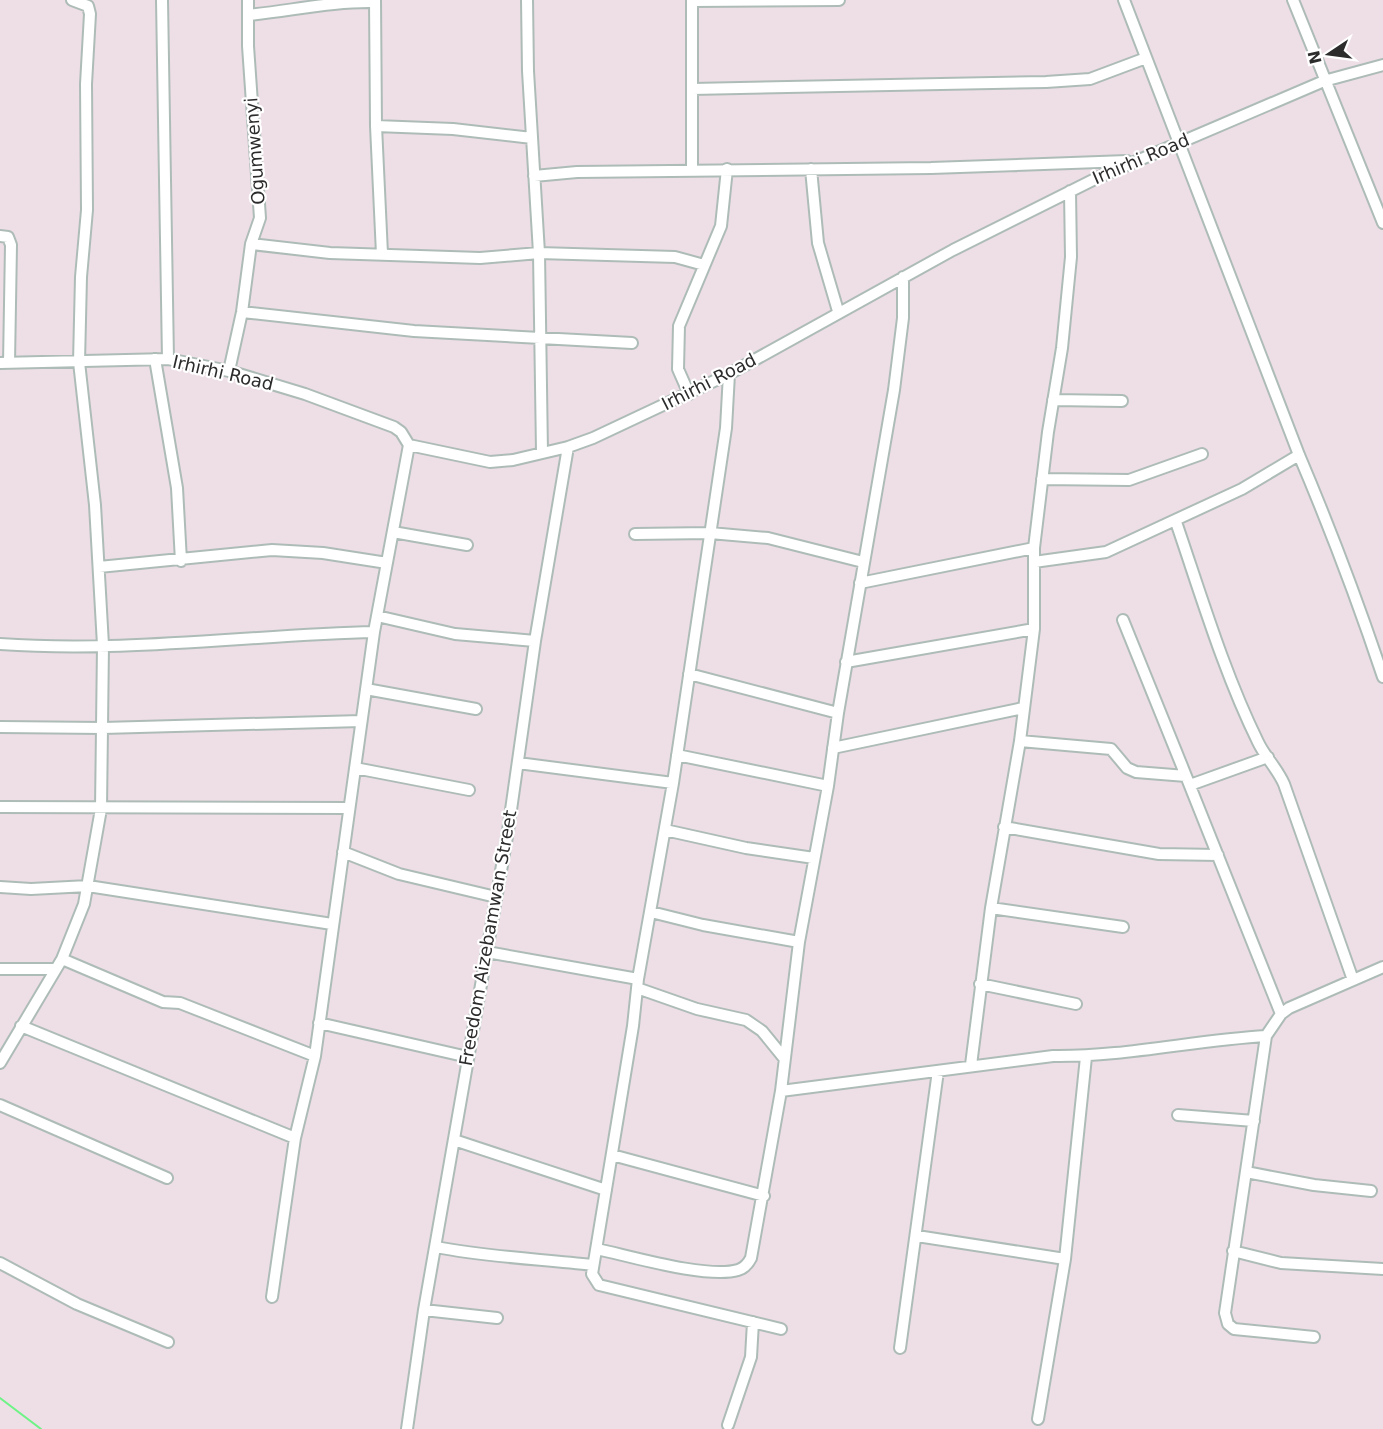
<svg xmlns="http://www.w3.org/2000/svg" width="1383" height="1429" viewBox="0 0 1383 1429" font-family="'DejaVu Sans',sans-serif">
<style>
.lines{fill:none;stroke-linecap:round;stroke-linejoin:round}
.stream{stroke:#6ef386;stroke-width:2}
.minor-casing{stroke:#aebcb8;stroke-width:14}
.minor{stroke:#fff;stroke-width:10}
.labels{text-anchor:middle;stroke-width:4.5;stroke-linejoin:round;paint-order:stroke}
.street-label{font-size:18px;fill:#2c2c2c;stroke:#fff}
</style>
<rect width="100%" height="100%" fill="#eedee6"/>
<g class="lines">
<path class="stream" d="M0,1398L41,1429"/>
<g class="minor-casing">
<path id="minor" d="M162,0L168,359
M375,0L376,126L382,254
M527,0L528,71L539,253L542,452
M692,0V170
M1124,0L1299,455C1330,528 1358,602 1383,677
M1293,0L1383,223
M692,1L839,0
M248,15C290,11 333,1 375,2
M692,89L1046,82L1090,79L1146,58
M376,126L453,129L532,138
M811,169L818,243L838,311
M534,176L577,172L931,168L1127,161
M0,236L8,237L11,245L9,363
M251,244L330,253L480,258L539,253L675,257L704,265
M242,312L414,331L632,343
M155,359L177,488L181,561
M0,363L168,359L229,371L305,394L394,427L401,432L409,445L490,462L513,460L568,447L593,438L729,374L953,250L1097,178L1324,81L1383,65
M229,371L242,312L251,244L260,218L248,46V0
M729,374L726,428L673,783L638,979L633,1026L592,1274L599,1285L781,1329
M689,394L678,369L679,326L721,226L727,169
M1053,400L1122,401
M1042,479L1129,480L1202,454
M1176,522C1201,595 1224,673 1258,742C1265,757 1277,768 1284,784L1353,980
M393,532L467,545
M635,534L710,533L768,538L863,562
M1034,562L1106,552L1242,489L1299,455
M99,567L272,550L323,553L387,563
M860,583L1034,548
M377,616L455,634L535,641
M1123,620L1186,776
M0,644C124,653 250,635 374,632
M846,662L1034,629
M689,674L838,713
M366,689L476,709
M0,727L103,728L361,721
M1020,741L1111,749L1127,768L1136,772L1186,776L1281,1014
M833,748L1023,708
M677,755L828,786
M518,763L673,783
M355,768L469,790
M1190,785L1268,757
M0,807L349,808
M1004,827L1159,854L1218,855
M665,830L746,848L814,858
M343,852L399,874L496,897
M0,887L31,889L88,886L332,924
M991,908L1123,927
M651,912L703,925L799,942
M487,952L638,979
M62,959L163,1002L180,1003L315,1056
M0,969H55
M980,984L1076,1004
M637,988L697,1009L746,1020L762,1031L784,1058
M319,1023L468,1057
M21,1026L295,1138
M1266,1036L1225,1313L1228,1324L1234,1329L1314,1337
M0,1063L62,959L84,904L101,809L103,645L95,505L79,362L81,277L87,210L86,84L90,14L88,6L72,0
M971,1065L991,908L1020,741L1034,629V548L1048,432L1062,348L1071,257L1070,191
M781,1091L1053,1056C1124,1057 1195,1040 1266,1036L1281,1014L1289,1008L1383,967
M0,1105L167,1178
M1178,1115L1254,1121
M454,1140L606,1190
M612,1155L764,1196
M1246,1172L1314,1185L1371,1191
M917,1236L1065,1259
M436,1247C487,1257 540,1259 592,1265
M597,1249C630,1256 707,1279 738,1270C745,1268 748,1264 751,1258L781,1091L799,942L828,786L838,713L894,390L903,318V277
M1233,1251L1281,1263L1383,1269
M0,1263L77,1304L168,1342
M272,1297L295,1138L315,1056L374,632L409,445
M424,1310L497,1318
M900,1348L938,1071
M1038,1419L1065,1259L1086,1057
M728,1425L751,1357L753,1322
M407,1429L424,1310L508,831L535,641L568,447"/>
</g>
<use href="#minor" class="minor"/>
</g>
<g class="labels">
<g class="street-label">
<text transform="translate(255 151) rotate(-94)" y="6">Ogumwenyi</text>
<text transform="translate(1141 159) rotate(-23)" y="6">Irhirhi Road</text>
<text transform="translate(223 373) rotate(13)" y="6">Irhirhi Road</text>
<text transform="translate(709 382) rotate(-27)" y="6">Irhirhi Road</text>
<text transform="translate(488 938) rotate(-80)" y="6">Freedom Aizebamwan Street</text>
</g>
</g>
<g transform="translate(1329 54) rotate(257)" stroke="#ffffff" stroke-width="4.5" paint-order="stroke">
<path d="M0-4.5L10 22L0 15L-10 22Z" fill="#2c2c2c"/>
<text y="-9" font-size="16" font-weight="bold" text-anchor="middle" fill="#2c2c2c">N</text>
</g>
</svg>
